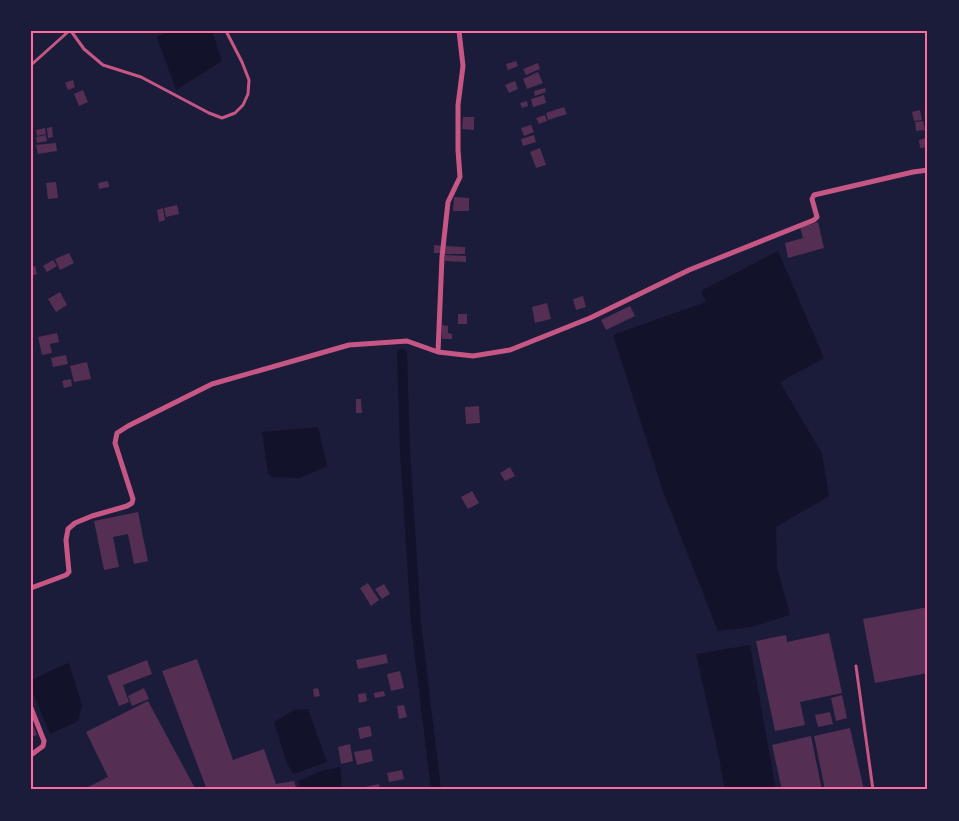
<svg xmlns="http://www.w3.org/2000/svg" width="959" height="821" viewBox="0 0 959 821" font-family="Quicksand,sans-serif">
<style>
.water{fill:#12122b}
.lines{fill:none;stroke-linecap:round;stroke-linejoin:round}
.canal{stroke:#12122b;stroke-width:10}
.building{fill:#542f53}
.service{stroke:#c65784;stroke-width:3}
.minor{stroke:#c65784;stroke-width:5}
.neatline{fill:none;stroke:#ff6b9d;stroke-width:2}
</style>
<rect width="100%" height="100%" fill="#1b1b3a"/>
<path class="water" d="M169,31H212L222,61L176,90L157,37Z
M778,251L824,358L780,382L822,454L829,496L776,527L777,567L790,615L751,627L718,631L664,494L613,335L706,302L701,291Z
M318,427L327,466L300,478L272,477L268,473L262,432Z
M750,645L776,790H725L718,752L696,654Z
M69,663L82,706L78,721L50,734L31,688V681L50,671Z
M308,709L327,762L293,774L287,763L274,722L294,710Z
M340,767L342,790H301L298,781L321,771Z"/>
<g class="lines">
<path class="canal" d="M402,354L405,450L416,623L436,790"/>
</g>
<path class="building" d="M516,61L518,66L508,70L506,64Z
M538,63L540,69L526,75L523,69Z
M538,72L543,83L527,89L523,79Z
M73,80L75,87L68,90L65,83Z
M515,81L518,89L509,93L505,85Z
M545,88L546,92L535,96L534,91Z
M83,90L88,102L79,106L74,94Z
M544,95L546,103L533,107L531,99Z
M527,101L528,106L522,108L520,103Z
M564,107L567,114L548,120L546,113Z
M920,110L922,120L914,121L912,112Z
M545,115L547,121L539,124L536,118Z
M463,117H474V130L462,129Z
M923,121L925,130L916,131L915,122Z
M531,125L534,132L524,136L521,128Z
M52,127L53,137L48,138L47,128Z
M45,128L46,134L37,136L36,130Z
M46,135L47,141L37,143L36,137Z
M534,135L536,142L523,146L521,139Z
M926,138L927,147L920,148L919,140Z
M56,143L57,151L38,154L36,145Z
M540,148L546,165L536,168L530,152Z
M108,181L109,187L99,189L98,183Z
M56,182L58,198L48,199L46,183Z
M454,197L469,198V211H453Z
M177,205L179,214L166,217L164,208Z
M163,208L165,220L159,222L157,210Z
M818,222L824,248L788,258L785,243L803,238L800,227Z
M434,245L442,246V253H434Z
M444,246L465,247V254H444Z
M69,253L74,263L60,270L55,259Z
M445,255L466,256V262L445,261Z
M53,260L57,266L47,272L43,266Z
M35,266L37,274L31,276V267Z
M60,292L67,305L56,312L48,299Z
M583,296L586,307L576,310L573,299Z
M547,303L551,319L535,323L532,307Z
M630,306L635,316L606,330L601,320Z
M458,314H467V324H458Z
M442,325L448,326V333L452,334V339H442Z
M57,333L59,342L50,344L52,353L42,355L38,337Z
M66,355L68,364L53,367L51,358Z
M87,362L91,379L74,382L70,366Z
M71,379L72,386L64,388L62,381Z
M356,399H361L362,413H356Z
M479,406L480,423L466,424L465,407Z
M510,467L515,476L505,481L500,473Z
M472,491L479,503L468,509L461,497Z
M138,512L148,561L134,564L128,534L113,537L119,567L104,570L94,521Z
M368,583L379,600L371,606L360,588Z
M384,584L390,594L382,599L375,589Z
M928,607V673L875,683L863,619Z
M829,633L842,693L800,702L805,725L775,731L756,641L786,635L787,642Z
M386,654L388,663L358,669L356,660Z
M197,659L233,760L264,749L276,784L294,781L297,790H207L162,671Z
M147,660L152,674L123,685L129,702L119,706L107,676Z
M400,671L404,688L391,691L387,674Z
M144,688L149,699L132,706L128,696Z
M318,688L320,696L314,697L313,689Z
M384,691L385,696L375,698L374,693Z
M366,693L367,701L359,703L358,694Z
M842,695L847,718L836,721L831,698Z
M148,701L196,790H82L108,777L86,732Z
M404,705L407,717L399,719L397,706Z
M830,712L833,724L818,727L815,715Z
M31,720L37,735L31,737Z
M370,726L372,736L360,739L358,728Z
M850,728L864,790H825L814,736Z
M811,736L822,790H782L772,745Z
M350,744L353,761L341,764L338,747Z
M371,749L373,761L357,765L354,752Z
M402,770L404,779L389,782L387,773Z
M379,784L380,790H356V789Z"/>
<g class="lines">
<path class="service" d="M71,31L84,49L103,65L141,77L209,113L222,118L235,113L243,105L248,94L249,80L242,62L226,31
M31,65L69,31
M856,666L873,790"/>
<path class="minor" d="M438,352L442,257L448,202L460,177L458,150V105L463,66L459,31
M31,588L66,575L69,572L66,540L68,529L75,523L92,516L127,506L132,503L133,499L115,443L117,433L128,426L212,384L349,345L407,341L438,352L473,356L510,350L590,318L689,270L814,220L817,217L812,199L814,195L913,172L928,170
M31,708L44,741L43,746L31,755"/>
</g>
<rect width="959" height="821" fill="none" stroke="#1b1b3a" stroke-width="65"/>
<rect x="32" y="32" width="894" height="756" class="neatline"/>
</svg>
